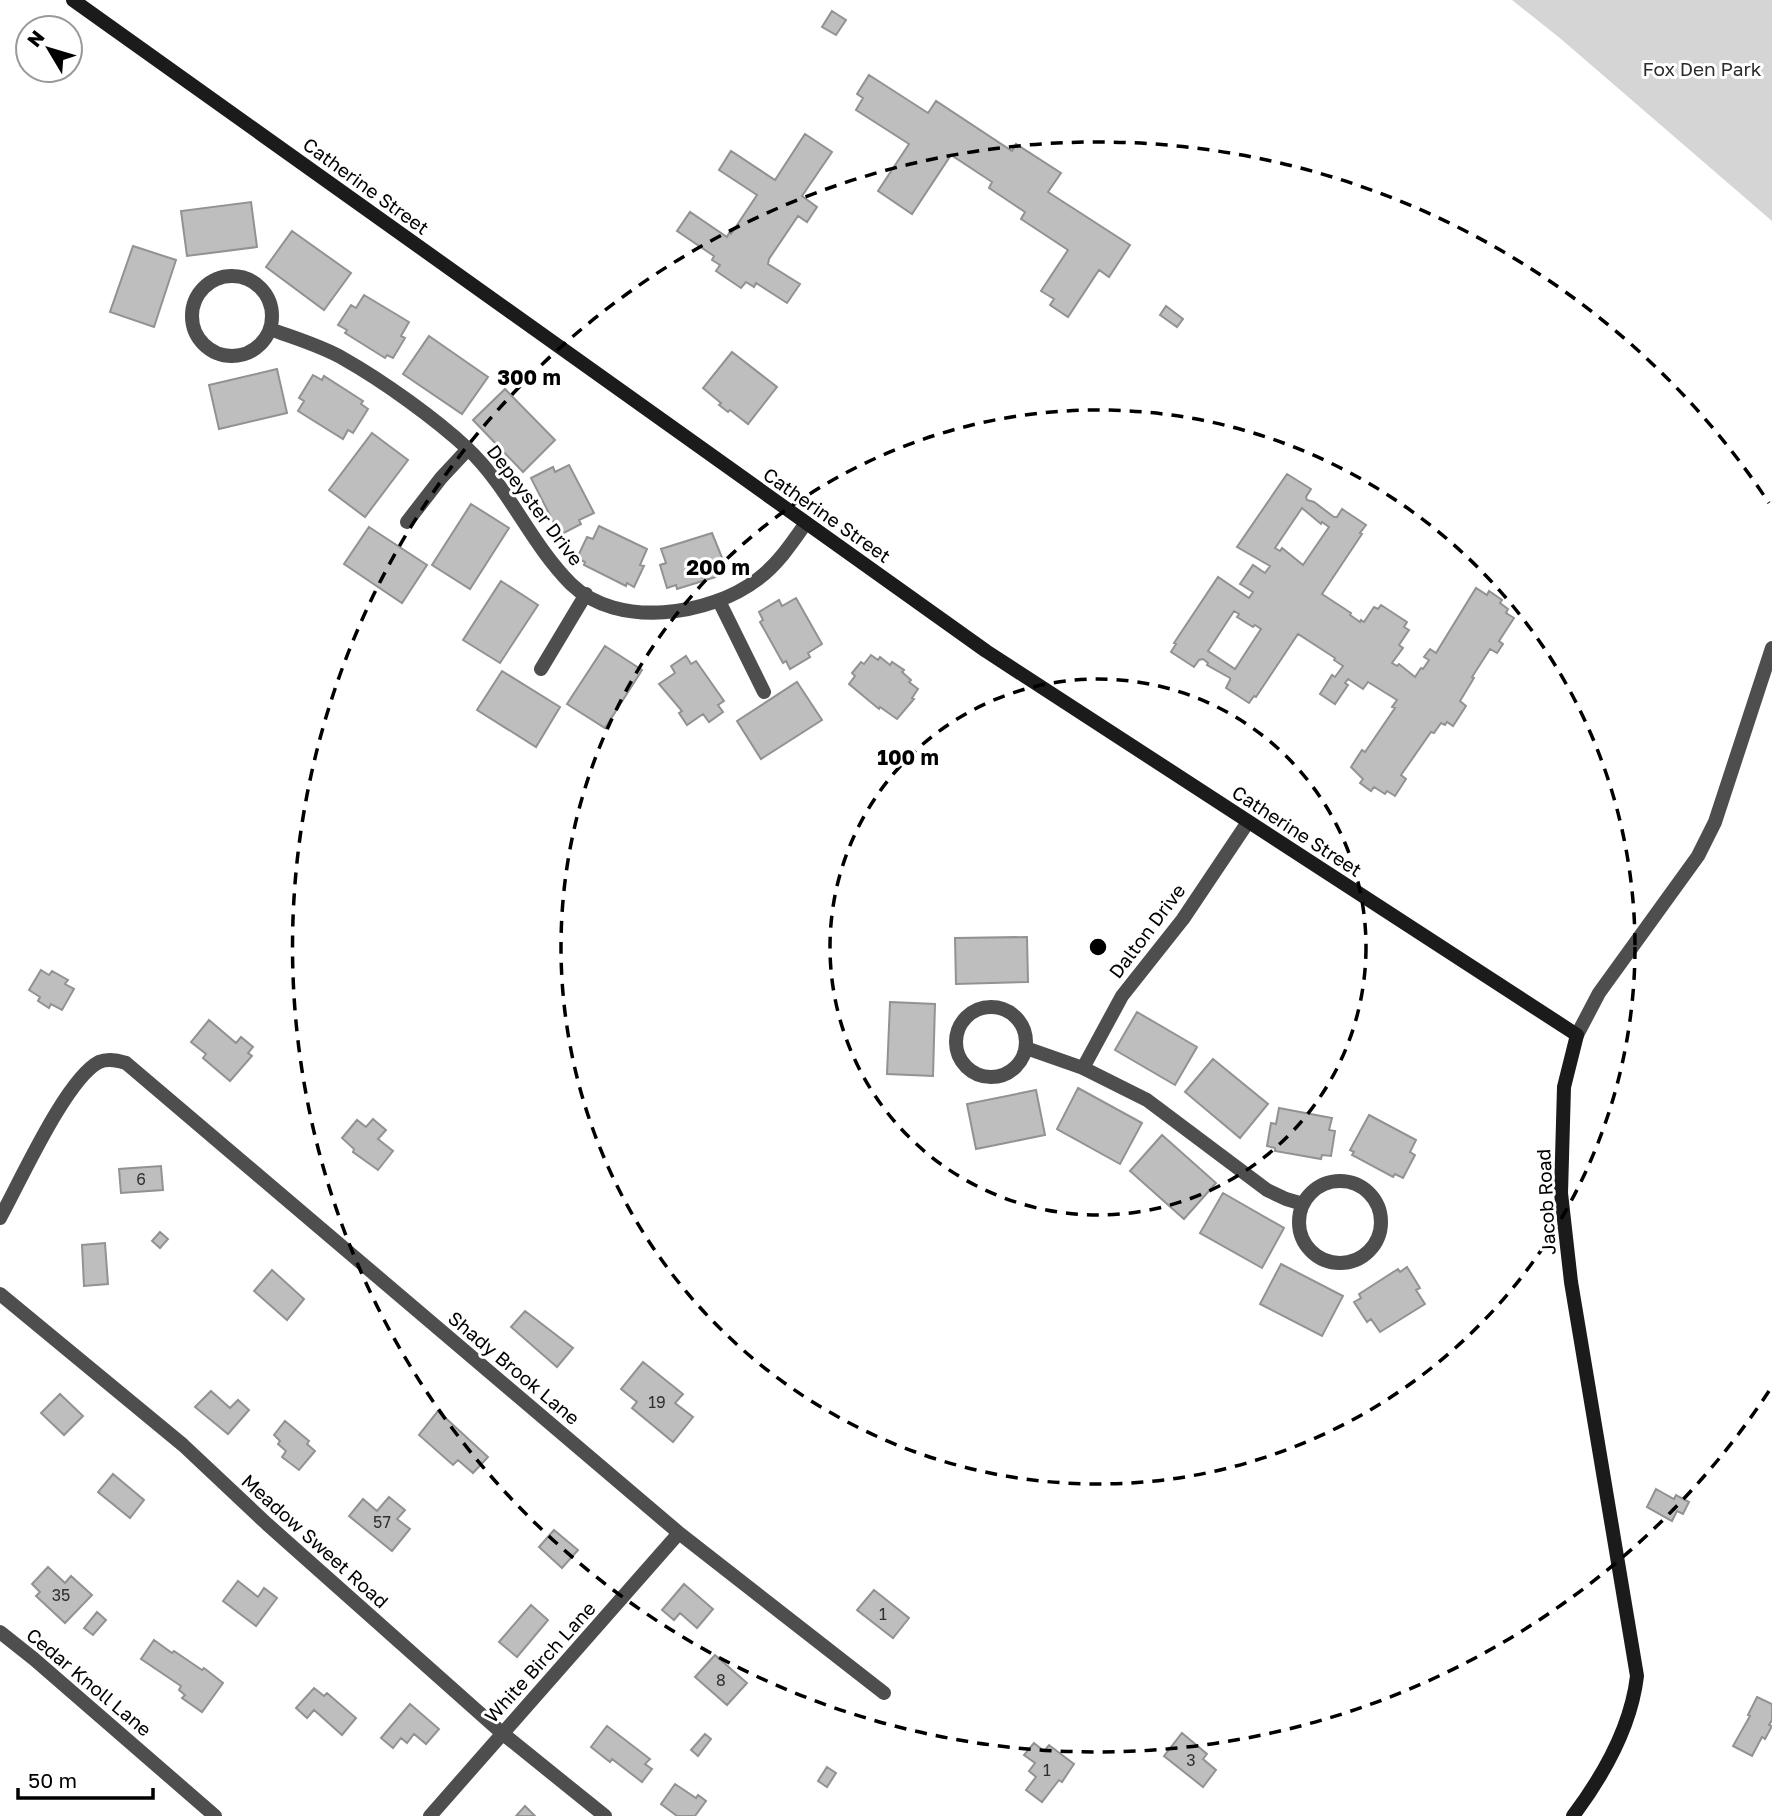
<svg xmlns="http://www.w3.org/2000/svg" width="1772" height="1816" viewBox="0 0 1772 1816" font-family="'Golos Text',sans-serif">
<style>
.green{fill:#d5d5d5}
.building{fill:#bebebe;stroke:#929292;stroke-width:2;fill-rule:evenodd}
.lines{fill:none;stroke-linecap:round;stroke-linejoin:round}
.street{stroke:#4e4e4e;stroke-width:14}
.secondary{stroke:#1b1b1b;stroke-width:14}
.ring{fill:none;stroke:#000;stroke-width:3.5;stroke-dasharray:12 9}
.labels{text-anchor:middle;stroke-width:6;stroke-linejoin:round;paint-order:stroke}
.number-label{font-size:16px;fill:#303030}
.park-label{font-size:19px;fill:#2c2c2c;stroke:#fff}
.street-label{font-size:19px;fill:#000;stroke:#fff}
.centre{fill:#000;stroke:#fff;stroke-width:3.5}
.ring-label{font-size:21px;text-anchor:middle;font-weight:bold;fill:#000;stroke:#fff;stroke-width:6;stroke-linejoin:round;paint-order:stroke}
</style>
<rect width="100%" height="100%" fill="#fff"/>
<path class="green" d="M1512,0H1772V221L1561,39Z"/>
<path class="building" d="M832,11L846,20L836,35L822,27Z
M869,75L928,113L936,101L1012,151L1016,144L1061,173L1048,192L1130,245L1109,277L1099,270L1068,317L1050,305L1054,299L1041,291L1068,250L1021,219L1025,212L989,188L992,182L951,155L912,214L878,191L909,144L856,110L863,98L857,94Z
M805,134L832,152L802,196L817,207L807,222L798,216L769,259L768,264L800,284L787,303L756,283L754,287L746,282L741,288L716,271L720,265L712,260L714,256L677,231L690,212L727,237L729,233L731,234L757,195L719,170L731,151L775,180Z
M251,202L257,247L187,256L181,211Z
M292,231L351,273L324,310L266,267Z
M133,246L176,260L154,327L110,312Z
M364,295L409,322L401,336L405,338L393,358L387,355L385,358L345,333L347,330L338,325L351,305L356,308Z
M1166,306L1183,319L1177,327L1160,315Z
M429,336L488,377L462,414L403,374Z
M732,352L777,387L748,424L730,410L728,412L719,405L721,403L703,388Z
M277,369L287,413L219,429L209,385Z
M313,375L322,380L324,376L363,401L361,404L368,409L353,433L348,430L343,439L298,411L304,401L299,398Z
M505,389L555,440L523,472L473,420Z
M372,433L408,460L365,517L329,490Z
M569,465L594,513L579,520L581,524L560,535L531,478L553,467L555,472Z
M1287,474L1311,489L1306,497L1307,500L1314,502L1334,517H1337L1342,509L1366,525L1360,533L1362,534L1322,594L1351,613L1350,615L1360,622L1361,620L1364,622L1374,607L1378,609L1381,605L1407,622L1404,627L1409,630L1399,645L1403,648L1392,663L1397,666L1399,664L1415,677L1421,668L1423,669L1429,660L1424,657L1430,649L1436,653L1476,588L1487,595L1489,591L1502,600L1500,603L1508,609L1506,613L1514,618L1499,641L1503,644L1497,653L1490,649L1472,677L1474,678L1460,701L1466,706L1453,726L1447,722L1445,725L1441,723L1434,733L1431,732L1401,775L1406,779L1395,796L1387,791L1385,794L1374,787L1371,791L1360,783L1363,779L1351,767L1362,750L1365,752L1395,708L1392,707L1397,700L1368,682L1363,689L1348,679L1345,683L1348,685L1335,704L1320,694L1332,675L1335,677L1343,666L1334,660L1335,658L1298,634L1256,697L1254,696L1249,703L1226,688L1230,680V678L1207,665L1208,663L1203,659L1199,660L1194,667L1171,652L1176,644L1174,643L1218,577L1249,598L1253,592L1240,584L1253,565L1265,573L1270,566L1237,547ZM1302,508L1321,524L1322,522L1329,527L1303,565L1282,548L1280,551L1275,548ZM1234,611L1239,614L1237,617L1253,627L1255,625L1261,629L1235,669L1208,651Z
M471,504L509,528L470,589L432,565Z
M599,526L647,549L640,565L644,566L634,587L627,583L626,586L584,565L585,562L577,558L587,537L593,539Z
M369,527L427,565L402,603L344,564Z
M712,533L727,570L721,572L722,575L677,589L676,585L667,588L660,565L666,563L661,549Z
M501,581L538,605L500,663L463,640Z
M796,598L822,644L808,653L810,657L790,669L786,661L783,663L760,622L763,620L759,612L779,600L782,606Z
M605,646L642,670L605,728L567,704Z
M871,655L878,660L880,657L890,665L892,662L904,670L902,672L911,680L909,682L918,689L912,698L914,699L897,719L880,707L879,709L849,684L855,676L852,673L861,662L864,664Z
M686,656L691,664L696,661L724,701L718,705L723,712L709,722L703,714L687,725L679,713L682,711L659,684L675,673L671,666Z
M502,671L560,707L536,747L477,710Z
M797,682L822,720L761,759L737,721Z
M1027,937L1028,982L956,984L955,938Z
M41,970L49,975L52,971L68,980L65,984L74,989L62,1010L51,1004L49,1008L38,1001L40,997L29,990Z
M890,1002L935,1004L933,1076L887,1074Z
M1137,1012L1197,1047L1175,1085L1115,1050Z
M209,1020L236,1043L241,1037L253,1047L248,1053L252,1056L230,1081L203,1058L206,1054L191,1042Z
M1213,1059L1268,1104L1240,1138L1185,1092Z
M1078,1088L1142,1123L1120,1164L1057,1129Z
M1036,1090L1045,1135L976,1149L967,1104Z
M1279,1108L1332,1118L1329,1130L1335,1131L1331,1156L1322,1155L1321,1159L1275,1151V1148L1267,1146L1271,1123L1276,1124Z
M1369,1115L1416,1140L1410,1152L1415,1155L1403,1178L1395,1174L1393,1177L1352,1155L1354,1152L1350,1150Z
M373,1119L386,1130L378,1139L393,1151L378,1170L353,1152L354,1149L342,1138L357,1120L366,1127Z
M1162,1135L1216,1183L1184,1219L1130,1171Z
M161,1166L163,1190L121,1193L119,1169Z
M1223,1193L1284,1228L1262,1268L1200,1233Z
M160,1232L168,1239L160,1248L152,1241Z
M105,1243L108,1284L84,1286L82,1245Z
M1281,1264L1343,1296L1322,1336L1260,1304Z
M1407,1267L1420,1288L1416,1290L1425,1304L1380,1332L1371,1319L1367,1322L1354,1302L1361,1298L1359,1294L1398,1269L1400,1272Z
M272,1270L304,1299L287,1320L254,1291Z
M525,1311L573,1348L557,1367L511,1327Z
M643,1362L683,1394L675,1403L693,1417L673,1442L632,1408L637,1402L621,1389Z
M211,1391L230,1408L238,1400L249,1410L228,1434L195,1407Z
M60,1394L83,1416L64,1435L41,1413Z
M438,1411L488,1457L473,1473L458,1460L453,1465L419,1435Z
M285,1421L309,1441L307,1444L315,1451L299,1470L282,1457L286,1451L278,1444L280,1441L274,1435Z
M113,1474L144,1500L130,1518L98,1492Z
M1656,1489L1674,1499L1676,1495L1689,1502L1683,1514L1677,1511L1672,1521L1647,1507Z
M389,1497L405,1510L397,1519L410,1529L392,1551L349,1516L363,1499L377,1511Z
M554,1530L578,1550L562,1568L539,1547Z
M48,1567L65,1583L71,1576L92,1595L65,1623L36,1596L40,1592L32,1584Z
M238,1581L258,1597L264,1588L277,1598L256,1626L223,1601Z
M684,1584L713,1609L697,1628L680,1613L674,1620L662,1610Z
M874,1590L909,1618L893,1638L857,1610Z
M531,1605L548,1620L517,1657L499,1642Z
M97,1612L106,1620L93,1635L84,1628Z
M154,1640L172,1653L174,1651L202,1670L204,1668L223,1683L202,1712L182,1698L185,1695L179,1690L181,1686L141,1659Z
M715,1655L747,1683L727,1705L695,1677Z
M314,1688L324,1696L327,1693L356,1718L342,1735L314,1710L307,1718L296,1708Z
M1757,1697L1772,1704V1720L1769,1725L1772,1726L1765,1739L1762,1737L1752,1756L1733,1746L1750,1716L1748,1715Z
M410,1704L439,1729L426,1744L414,1734L407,1743L401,1738L393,1748L381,1738Z
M607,1726L650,1759L645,1764L652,1769L642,1782L612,1759L610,1762L591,1747Z
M1182,1733L1207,1754L1203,1759L1216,1770L1203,1787L1164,1756Z
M705,1734L711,1739L698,1756L691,1750Z
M1034,1743L1044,1751L1049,1745L1074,1764L1062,1782L1059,1780L1042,1802L1026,1790L1036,1777L1029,1771L1035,1763L1024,1755Z
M827,1767L836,1773L827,1787L818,1781Z
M675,1784L696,1798L698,1795L706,1801L695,1816H677L661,1804Z
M525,1806L535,1816H516Z"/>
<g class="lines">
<path class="street" d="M192 316a40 40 0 1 1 80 0a40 40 0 1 1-80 0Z
M270,329C294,338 322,346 344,359C383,381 436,419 468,449C510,489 530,543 571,584C617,629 710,616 758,579C778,564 792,543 806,523
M407,522L441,478L468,449
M719,601L764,692
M541,669L586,594
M956 1042a35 35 0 1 1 70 0a35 35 0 1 1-70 0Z
M1577,1035L1599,993L1698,856L1715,822L1772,648
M1026,1048L1083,1068L1147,1100L1267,1190L1286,1199L1303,1204
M1083,1068L1122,996L1183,919L1248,822
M1299 1222a41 41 0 1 1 82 0a41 41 0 1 1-82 0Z
M0,1218C20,1182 66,1079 99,1062C108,1058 117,1060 126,1063L679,1533L884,1693
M0,1294L183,1445L267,1524L502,1733L605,1816
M0,1632L34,1659L215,1816
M430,1816L679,1533"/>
<path class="secondary" d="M73,0L986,651L1577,1035L1564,1087L1561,1193L1571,1282L1637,1676C1631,1727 1603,1776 1573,1816"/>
</g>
<g class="ring">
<circle cx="1098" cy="947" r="268"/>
<circle cx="1098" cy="947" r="537"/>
<path d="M1769 1391A805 805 0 1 1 1769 503"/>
</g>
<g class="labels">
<g class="number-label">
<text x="141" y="1185">6</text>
<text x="657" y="1408">19</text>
<text x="382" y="1528">57</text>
<text x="61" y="1601">35</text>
<text x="883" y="1620">1</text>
<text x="721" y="1686">8</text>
<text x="1191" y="1766">3</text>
<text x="1047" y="1776">1</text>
</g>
<g class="park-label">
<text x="1702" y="76">Fox Den Park</text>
</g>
<g class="street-label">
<text transform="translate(366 186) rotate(36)" y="7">Catherine Street</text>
<text transform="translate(535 505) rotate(53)" y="7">Depeyster Drive</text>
<text transform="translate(827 515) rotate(35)" y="7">Catherine Street</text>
<text transform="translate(1297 831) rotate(33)" y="7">Catherine Street</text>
<text transform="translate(1147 931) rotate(-53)" y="7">Dalton Drive</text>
<text transform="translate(1546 1202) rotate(-93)" y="7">Jacob Road</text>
<text transform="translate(514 1368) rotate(40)" y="7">Shady Brook Lane</text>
<text transform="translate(315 1541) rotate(42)" y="7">Meadow Sweet Road</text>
<text transform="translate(540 1662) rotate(-48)" y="7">White Birch Lane</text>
<text transform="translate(89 1682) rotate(40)" y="7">Cedar Knoll Lane</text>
</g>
</g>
<circle cx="1098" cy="947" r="10" class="centre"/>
<g class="ring-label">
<text x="529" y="385">300 m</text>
<text x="718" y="575">200 m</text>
<text x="908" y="765">100 m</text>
</g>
<g transform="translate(49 49) rotate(308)"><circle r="33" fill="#ffffff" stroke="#999999" stroke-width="2"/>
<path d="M0-5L12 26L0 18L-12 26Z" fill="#000000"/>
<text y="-10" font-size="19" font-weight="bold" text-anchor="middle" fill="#000000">N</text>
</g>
<path d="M18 1788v10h135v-10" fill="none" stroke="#000000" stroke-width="3.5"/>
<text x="28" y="1788" font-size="21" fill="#000000" stroke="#ffffff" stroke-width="5" paint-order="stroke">50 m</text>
</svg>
